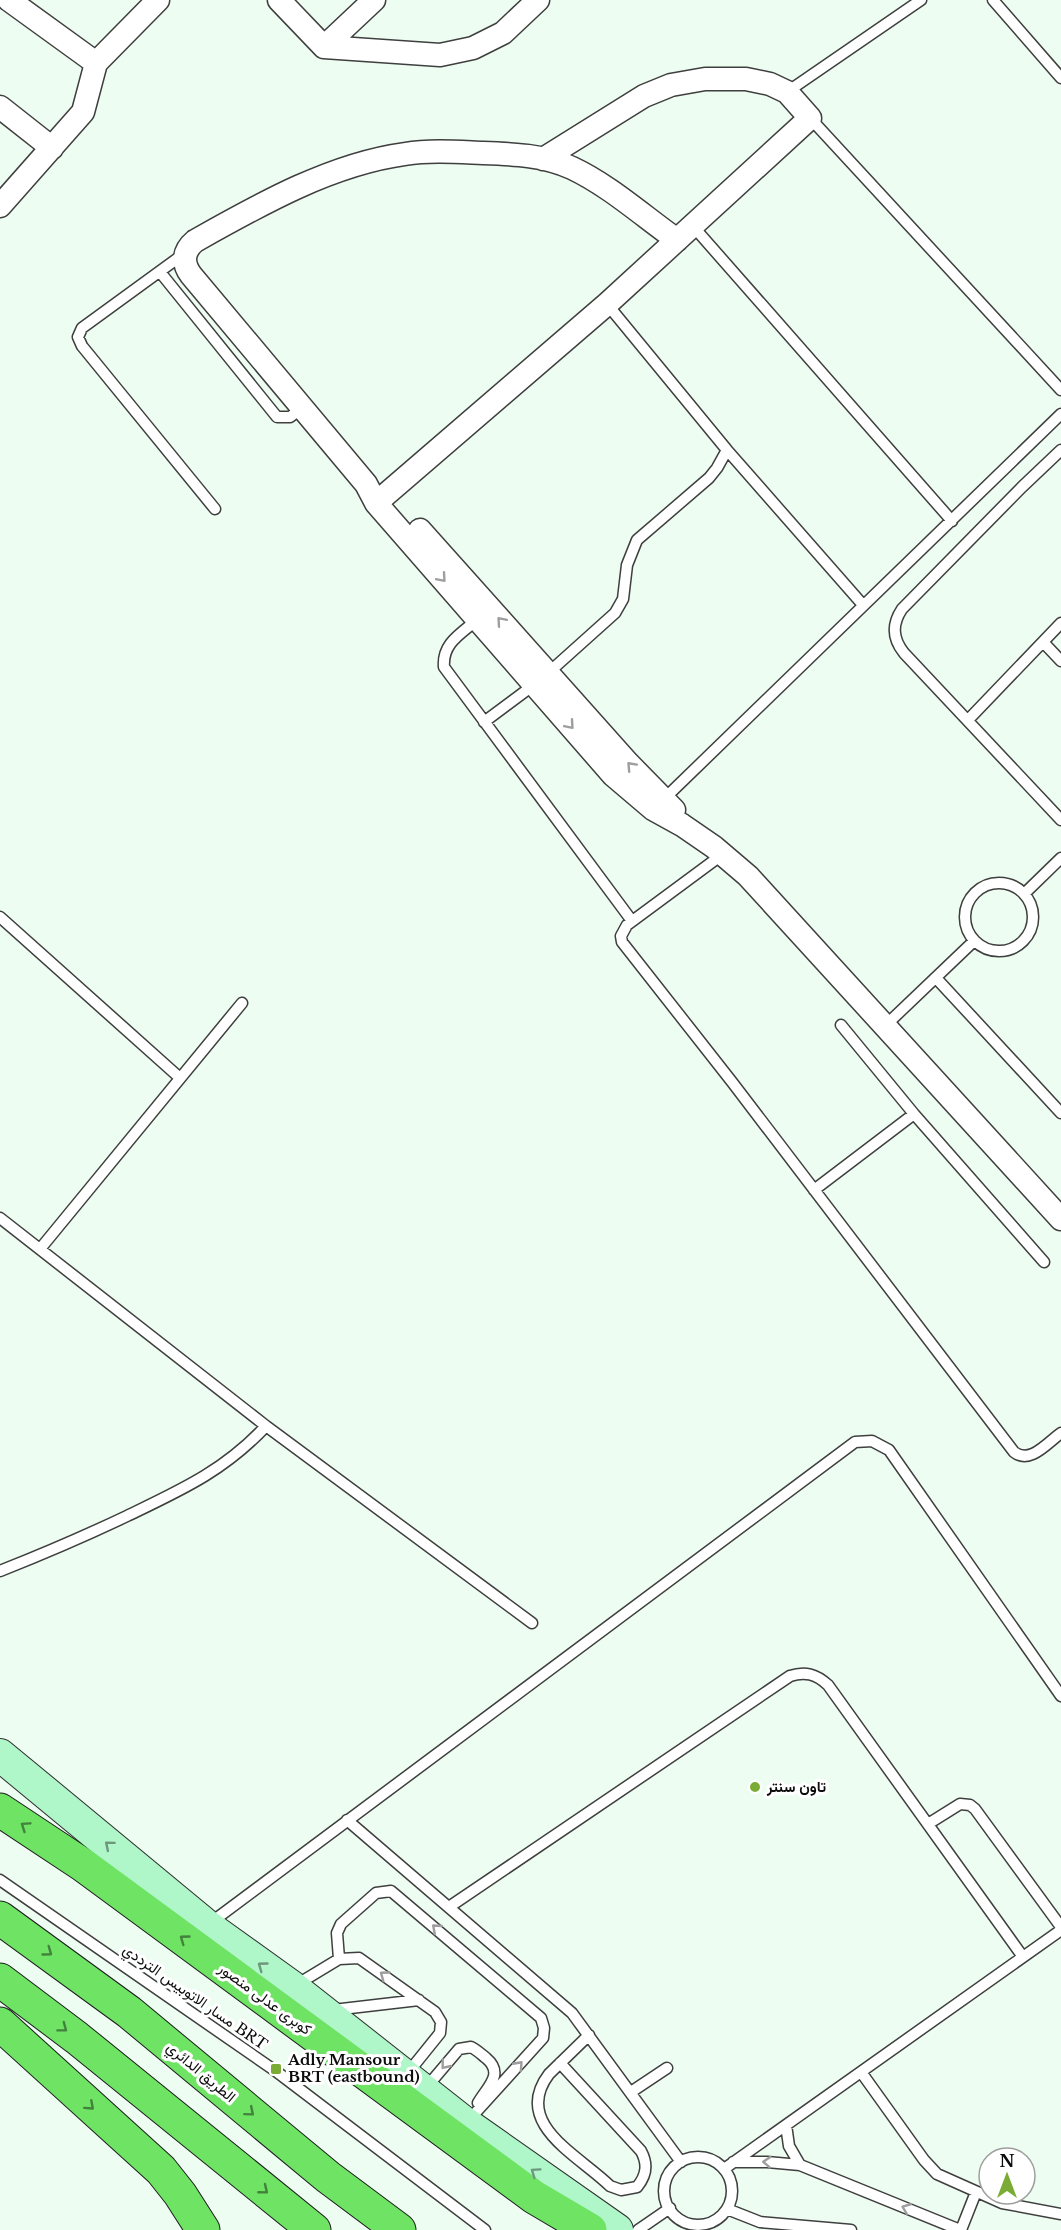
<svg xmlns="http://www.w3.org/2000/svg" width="1061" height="2230" viewBox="0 0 1061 2230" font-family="'Libre Baskerville',Vazirmatn,serif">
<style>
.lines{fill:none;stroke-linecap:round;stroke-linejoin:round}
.lane-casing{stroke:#3f3f3f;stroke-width:13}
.street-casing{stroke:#3f3f3f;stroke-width:25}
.secondary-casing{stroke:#2e2e2e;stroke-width:34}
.highway-casing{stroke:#1d1d1d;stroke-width:35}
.lane{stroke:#fff;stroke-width:10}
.street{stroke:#fff;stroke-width:22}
.secondary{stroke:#aff6c8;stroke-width:32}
.highway{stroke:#6ee364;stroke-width:33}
.oneway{stroke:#9e9e9e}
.oneway2{stroke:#42823c}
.oneway3{stroke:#6e987d}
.poi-dot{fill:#7aab34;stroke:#fff;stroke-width:2}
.labels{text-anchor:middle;stroke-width:6;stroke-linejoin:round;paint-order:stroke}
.poi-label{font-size:15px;font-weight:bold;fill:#0c0c0c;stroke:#fff;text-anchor:start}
.street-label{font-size:15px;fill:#0c0c0c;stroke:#fff}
</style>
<rect width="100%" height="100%" fill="#edfdf1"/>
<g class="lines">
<g class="lane-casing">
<path id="lane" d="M993,0L1061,78
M787,92L921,0
M810,118L1061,390
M692,225L952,521
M185,253L82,328L78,337L82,346L215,509
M160,272L277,417H290L302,408
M607,304L727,450L863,605
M1061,450L1022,487L902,609C892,624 892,638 904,653L1061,820
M478,619C461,634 442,643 444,667L632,921
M1043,642L1061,661
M547,674L615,613L623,599L627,565L637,540L709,478L717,468L727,450
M968,720L1061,623
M484,722L535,684
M664,799L1061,414
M723,854L627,925L621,936L622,942L732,1082L1014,1452C1030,1465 1048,1442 1061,1433
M965 917a34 34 0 1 1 68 0a34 34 0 1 1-68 0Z
M1025,893L1061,858
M0,917L180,1078
M936,978L1061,1113
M841,1025L914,1114L1044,1262
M886,1025L974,941
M814,1190L914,1114
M0,1218L266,1426L532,1623
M40,1249L242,1003
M0,1571C43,1554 85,1536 127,1516C181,1490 224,1471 266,1426
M347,1820L572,2013L681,2162
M928,1824L960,1804L970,1805L975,1809L1061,1927
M0,1880L277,2072L485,2230
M449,1907L790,1676C805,1671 816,1674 828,1685L1023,1957
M209,1924L855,1442L872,1441L889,1450L1061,1696
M339,1959L337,1933L341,1924L376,1893L391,1891L541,2018L544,2028L543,2038L468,2121
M296,1985L339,1959L359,1958L435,2012L441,2022L440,2033L407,2074
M333,2010L419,2000
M560,2063L641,2151C648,2164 647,2175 637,2187L621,2190L610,2186C580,2156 511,2124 549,2074L589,2035
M861,2072L924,2160L937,2174L1002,2203L1061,2214
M425,2089L459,2049L471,2047C477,2050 481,2054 486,2058C505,2074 487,2087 478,2103
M631,2092L667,2068
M786,2125L789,2146L800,2165
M664 2191a34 34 0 1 1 68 0a34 34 0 1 1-68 0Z
M733,2162H767L800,2165L960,2230
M724,2169L1061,1930
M727,2209L760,2222L851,2230
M638,2230L670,2208
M961,2230L976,2192"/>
</g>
<g class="street-casing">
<path id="street" d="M9,0L96,63
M279,0L324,47
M324,47L440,55L473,48L503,33L538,0
M324,47L374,0
M0,107L52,148
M0,206L83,112L96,63L158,0
M677,240C643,216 610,186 572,168C544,155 513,154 483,153C457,152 431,150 405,154C331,164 259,205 195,241C183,251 182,263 191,275L366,484L376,503L613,775L653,809L682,825L714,847L748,876L1061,1219
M376,503L607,304L810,118L787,92L770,84L746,79H705L671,85L644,96L543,159
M420,530L628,763L674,810"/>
</g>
<g class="secondary-casing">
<path id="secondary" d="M0,1755L207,1926L292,1987L466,2124L617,2230"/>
</g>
<g class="highway-casing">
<path id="highway" d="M0,1810L83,1865L534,2197L590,2230
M0,1918L129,2012L328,2177L399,2230
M0,1980L77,2038L314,2230
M0,2024L161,2170L180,2194L203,2230"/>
</g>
<use href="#lane" class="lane"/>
<use href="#street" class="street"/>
<use href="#secondary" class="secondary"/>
<use href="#highway" class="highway"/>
</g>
<defs><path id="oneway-chevron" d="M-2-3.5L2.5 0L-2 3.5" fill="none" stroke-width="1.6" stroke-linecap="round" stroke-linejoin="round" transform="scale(1.5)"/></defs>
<g class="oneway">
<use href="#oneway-chevron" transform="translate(442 578) rotate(49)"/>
<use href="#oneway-chevron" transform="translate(501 621) rotate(-131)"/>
<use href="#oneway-chevron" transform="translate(570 725) rotate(49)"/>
<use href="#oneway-chevron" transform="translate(631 766) rotate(-133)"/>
<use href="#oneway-chevron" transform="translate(436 1928) rotate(-139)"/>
<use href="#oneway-chevron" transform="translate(384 1975) rotate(-144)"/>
<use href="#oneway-chevron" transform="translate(445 2065) rotate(129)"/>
<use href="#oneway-chevron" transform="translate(519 2065) rotate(-48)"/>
<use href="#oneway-chevron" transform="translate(767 2162) rotate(-177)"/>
<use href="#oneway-chevron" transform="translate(906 2208) rotate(-158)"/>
</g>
<g class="oneway2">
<use href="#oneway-chevron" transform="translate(25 1826) rotate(-146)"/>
<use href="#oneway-chevron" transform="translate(184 1939) rotate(-144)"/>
<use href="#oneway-chevron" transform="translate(48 1952) rotate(36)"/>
<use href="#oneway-chevron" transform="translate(63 2028) rotate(37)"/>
<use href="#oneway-chevron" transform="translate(90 2106) rotate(42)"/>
<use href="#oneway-chevron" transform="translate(250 2112) rotate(40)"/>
<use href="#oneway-chevron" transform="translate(264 2190) rotate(39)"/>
</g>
<g class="oneway3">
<use href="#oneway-chevron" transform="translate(109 1845) rotate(-140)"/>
<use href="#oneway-chevron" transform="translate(262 1966) rotate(-144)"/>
<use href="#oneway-chevron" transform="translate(535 2172) rotate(-145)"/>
</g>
<g class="poi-dot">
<circle cx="755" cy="1787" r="6"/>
<rect x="270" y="2063" width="12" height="12" rx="3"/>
</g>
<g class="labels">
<g class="poi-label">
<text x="767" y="1792">تاون سنتر</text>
<text x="288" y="2065">Adly Mansour<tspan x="288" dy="17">BRT (eastbound)</tspan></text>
</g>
<g class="street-label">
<text transform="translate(195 1997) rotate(35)" y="5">مسار الاتوبيس الترددي BRT</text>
<text transform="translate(265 1999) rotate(36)" y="5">كوبرى عدلى منصور</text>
<text transform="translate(201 2072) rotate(40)" y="5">الطريق الدائري</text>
</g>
</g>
<g transform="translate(1007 2176)"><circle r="28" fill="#ffffff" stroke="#9e9e9e" stroke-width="1.5"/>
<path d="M0-4.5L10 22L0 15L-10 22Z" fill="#7aab34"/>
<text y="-9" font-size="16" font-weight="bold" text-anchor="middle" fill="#0c0c0c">N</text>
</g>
</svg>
